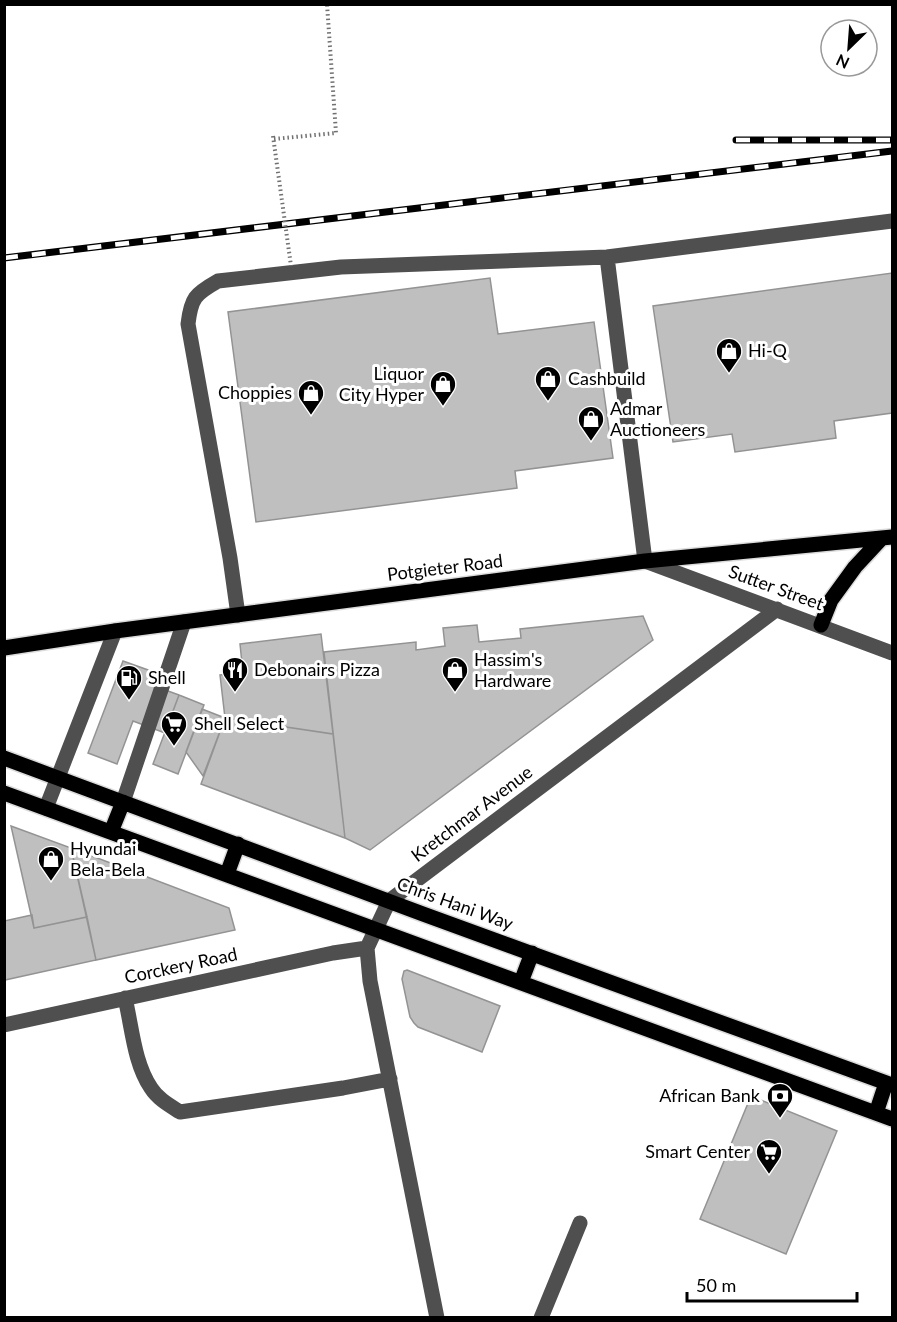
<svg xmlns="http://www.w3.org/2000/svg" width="897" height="1322" viewBox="0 0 897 1322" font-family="Lato,sans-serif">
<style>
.building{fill:#bfbfbf;stroke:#939393;stroke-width:1.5}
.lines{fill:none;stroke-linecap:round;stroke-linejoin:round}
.major-casing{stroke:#dbdbdb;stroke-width:18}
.path{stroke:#717171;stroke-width:4;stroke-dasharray:1.5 3;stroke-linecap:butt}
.minor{stroke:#4f4f4f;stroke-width:15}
.major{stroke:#000;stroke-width:15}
.rail-casing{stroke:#000;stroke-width:7}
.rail{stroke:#fff;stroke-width:4.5;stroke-dasharray:14;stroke-linecap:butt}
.path-bridge{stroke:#717171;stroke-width:4;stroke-dasharray:1.5 3;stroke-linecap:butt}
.labels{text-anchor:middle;stroke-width:6;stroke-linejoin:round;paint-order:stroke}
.poi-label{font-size:18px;fill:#000;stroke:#fff;text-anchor:start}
.street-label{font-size:18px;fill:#000;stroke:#fff}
</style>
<rect width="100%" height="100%" fill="#fff"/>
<path class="building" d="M892,273V413L834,421L836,438L735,452L732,434L673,442L653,306Z
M490,278L498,334L594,322L613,458L515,471L517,488L256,522L228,312Z
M643,616L653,640L370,850L345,838L324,652L416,642V650L445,646L443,628L477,625L479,642L521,638L520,629Z
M321,634L333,734L225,718L220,675L243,673L240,644Z
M123,661L151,671L146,683L179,695L165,733L133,721L117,764L88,753Z
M179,695L204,705L178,774L153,764Z
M202,709L225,718L203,776L186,752Z
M225,718L333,734L345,838L201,784Z
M11,826L71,848L87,917L34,928Z
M71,848L229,908L235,930L96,960Z
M32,915L34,928L87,917L96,960L5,980L4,921Z
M407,970L500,1006L482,1052L418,1027L414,1023L410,1017L402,979L404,971Z
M751,1096L837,1131L786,1254L700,1219Z"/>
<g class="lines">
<g class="major-casing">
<path id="major" d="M821,625L831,600L855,567L882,538
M4,648L115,631L645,561L892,537
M4,758L423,914L892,1085
M4,793L892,1119
M111,832L123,802
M227,874L238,844
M521,982L532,953
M876,1113L886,1083"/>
</g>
<path class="path" d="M274,139L336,133L327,4"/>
<path class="minor" d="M607,257L645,561L892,653
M238,615L230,558L188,324C191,298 195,294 218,281L341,267L607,257L892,221
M123,802L184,622
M46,808L115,631
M125,998C132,1027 134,1063 151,1088C158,1099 169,1105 180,1112L343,1088L390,1079
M4,1025L333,953L367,948
M437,1318L370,981L367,948L389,901L777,609
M541,1318L580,1223"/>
<use href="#major" class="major"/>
<g class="rail-casing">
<path id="rail" d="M736,140H892
M4,258L892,151"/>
</g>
<use href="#rail" class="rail"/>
<path class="path-bridge" d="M273,136L291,266"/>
</g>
<defs>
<g id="shop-pin" transform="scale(1.35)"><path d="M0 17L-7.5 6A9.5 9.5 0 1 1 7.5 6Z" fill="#000" stroke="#fff"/><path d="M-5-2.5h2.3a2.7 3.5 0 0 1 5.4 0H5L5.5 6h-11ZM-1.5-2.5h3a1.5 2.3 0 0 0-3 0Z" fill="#fff"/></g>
<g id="restaurant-pin" transform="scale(1.35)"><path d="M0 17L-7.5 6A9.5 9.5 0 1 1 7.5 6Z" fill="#000" stroke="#fff"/><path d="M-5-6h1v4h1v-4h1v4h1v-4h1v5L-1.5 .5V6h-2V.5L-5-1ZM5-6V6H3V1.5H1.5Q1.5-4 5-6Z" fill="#fff"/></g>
<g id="fuel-pin" transform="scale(1.35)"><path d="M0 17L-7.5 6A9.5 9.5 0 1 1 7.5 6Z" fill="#000" stroke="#fff"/><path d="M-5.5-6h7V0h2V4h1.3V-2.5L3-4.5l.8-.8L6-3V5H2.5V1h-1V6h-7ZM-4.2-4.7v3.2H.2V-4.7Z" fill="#fff"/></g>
<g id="supermarket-pin" transform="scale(1.35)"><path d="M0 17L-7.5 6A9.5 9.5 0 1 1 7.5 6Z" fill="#000" stroke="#fff"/><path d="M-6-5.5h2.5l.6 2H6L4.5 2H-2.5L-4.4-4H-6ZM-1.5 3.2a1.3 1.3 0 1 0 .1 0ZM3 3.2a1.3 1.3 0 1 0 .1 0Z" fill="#fff"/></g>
<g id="bank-pin" transform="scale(1.35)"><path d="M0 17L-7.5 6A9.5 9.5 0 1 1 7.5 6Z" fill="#000" stroke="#fff"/><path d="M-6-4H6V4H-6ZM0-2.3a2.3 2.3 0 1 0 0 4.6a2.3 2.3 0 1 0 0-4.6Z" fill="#fff"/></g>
</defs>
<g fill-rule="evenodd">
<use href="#shop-pin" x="729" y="351"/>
<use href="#shop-pin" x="548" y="379"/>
<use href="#shop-pin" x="443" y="384"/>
<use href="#shop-pin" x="311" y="393"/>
<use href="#shop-pin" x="591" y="419"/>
<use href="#restaurant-pin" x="235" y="670"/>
<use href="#shop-pin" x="455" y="670"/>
<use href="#fuel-pin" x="129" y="678"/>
<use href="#supermarket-pin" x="174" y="724"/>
<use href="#shop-pin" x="51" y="859"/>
<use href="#bank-pin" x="780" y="1096"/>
<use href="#supermarket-pin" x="769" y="1152"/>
</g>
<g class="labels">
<g class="poi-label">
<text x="748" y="357">Hi-Q</text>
<text x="424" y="380" text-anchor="end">Liquor<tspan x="424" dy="21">City Hyper</tspan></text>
<text x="568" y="385">Cashbuild</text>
<text x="292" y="399" text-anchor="end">Choppies</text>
<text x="610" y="415">Admar<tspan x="610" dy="21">Auctioneers</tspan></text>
<text x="474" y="666">Hassim's<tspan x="474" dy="21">Hardware</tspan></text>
<text x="254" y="676">Debonairs Pizza</text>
<text x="148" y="684">Shell</text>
<text x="194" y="730">Shell Select</text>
<text x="70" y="855">Hyundai<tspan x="70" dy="21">Bela-Bela</tspan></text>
<text x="760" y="1102" text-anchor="end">African Bank</text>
<text x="750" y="1158" text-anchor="end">Smart Center</text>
</g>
<g class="street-label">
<text transform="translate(445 568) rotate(-7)" y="6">Potgieter Road</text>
<text transform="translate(776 588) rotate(20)" y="6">Sutter Street</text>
<text transform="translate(472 814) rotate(-37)" y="6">Kretchmar Avenue</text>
<text transform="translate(455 904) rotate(20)" y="6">Chris Hani Way</text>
<text transform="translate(181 966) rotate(-12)" y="6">Corckery Road</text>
</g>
</g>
<rect width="897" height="1322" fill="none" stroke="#000000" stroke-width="12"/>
<g transform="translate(849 48) rotate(205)"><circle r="28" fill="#ffffff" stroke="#999999" stroke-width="1.5"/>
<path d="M0-4.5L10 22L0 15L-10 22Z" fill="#000000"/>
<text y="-9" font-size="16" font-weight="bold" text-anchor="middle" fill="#000000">N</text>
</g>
<path d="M687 1292v9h170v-9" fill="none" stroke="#000000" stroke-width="3"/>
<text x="696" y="1292" font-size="18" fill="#000000" stroke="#ffffff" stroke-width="4.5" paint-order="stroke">50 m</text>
</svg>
